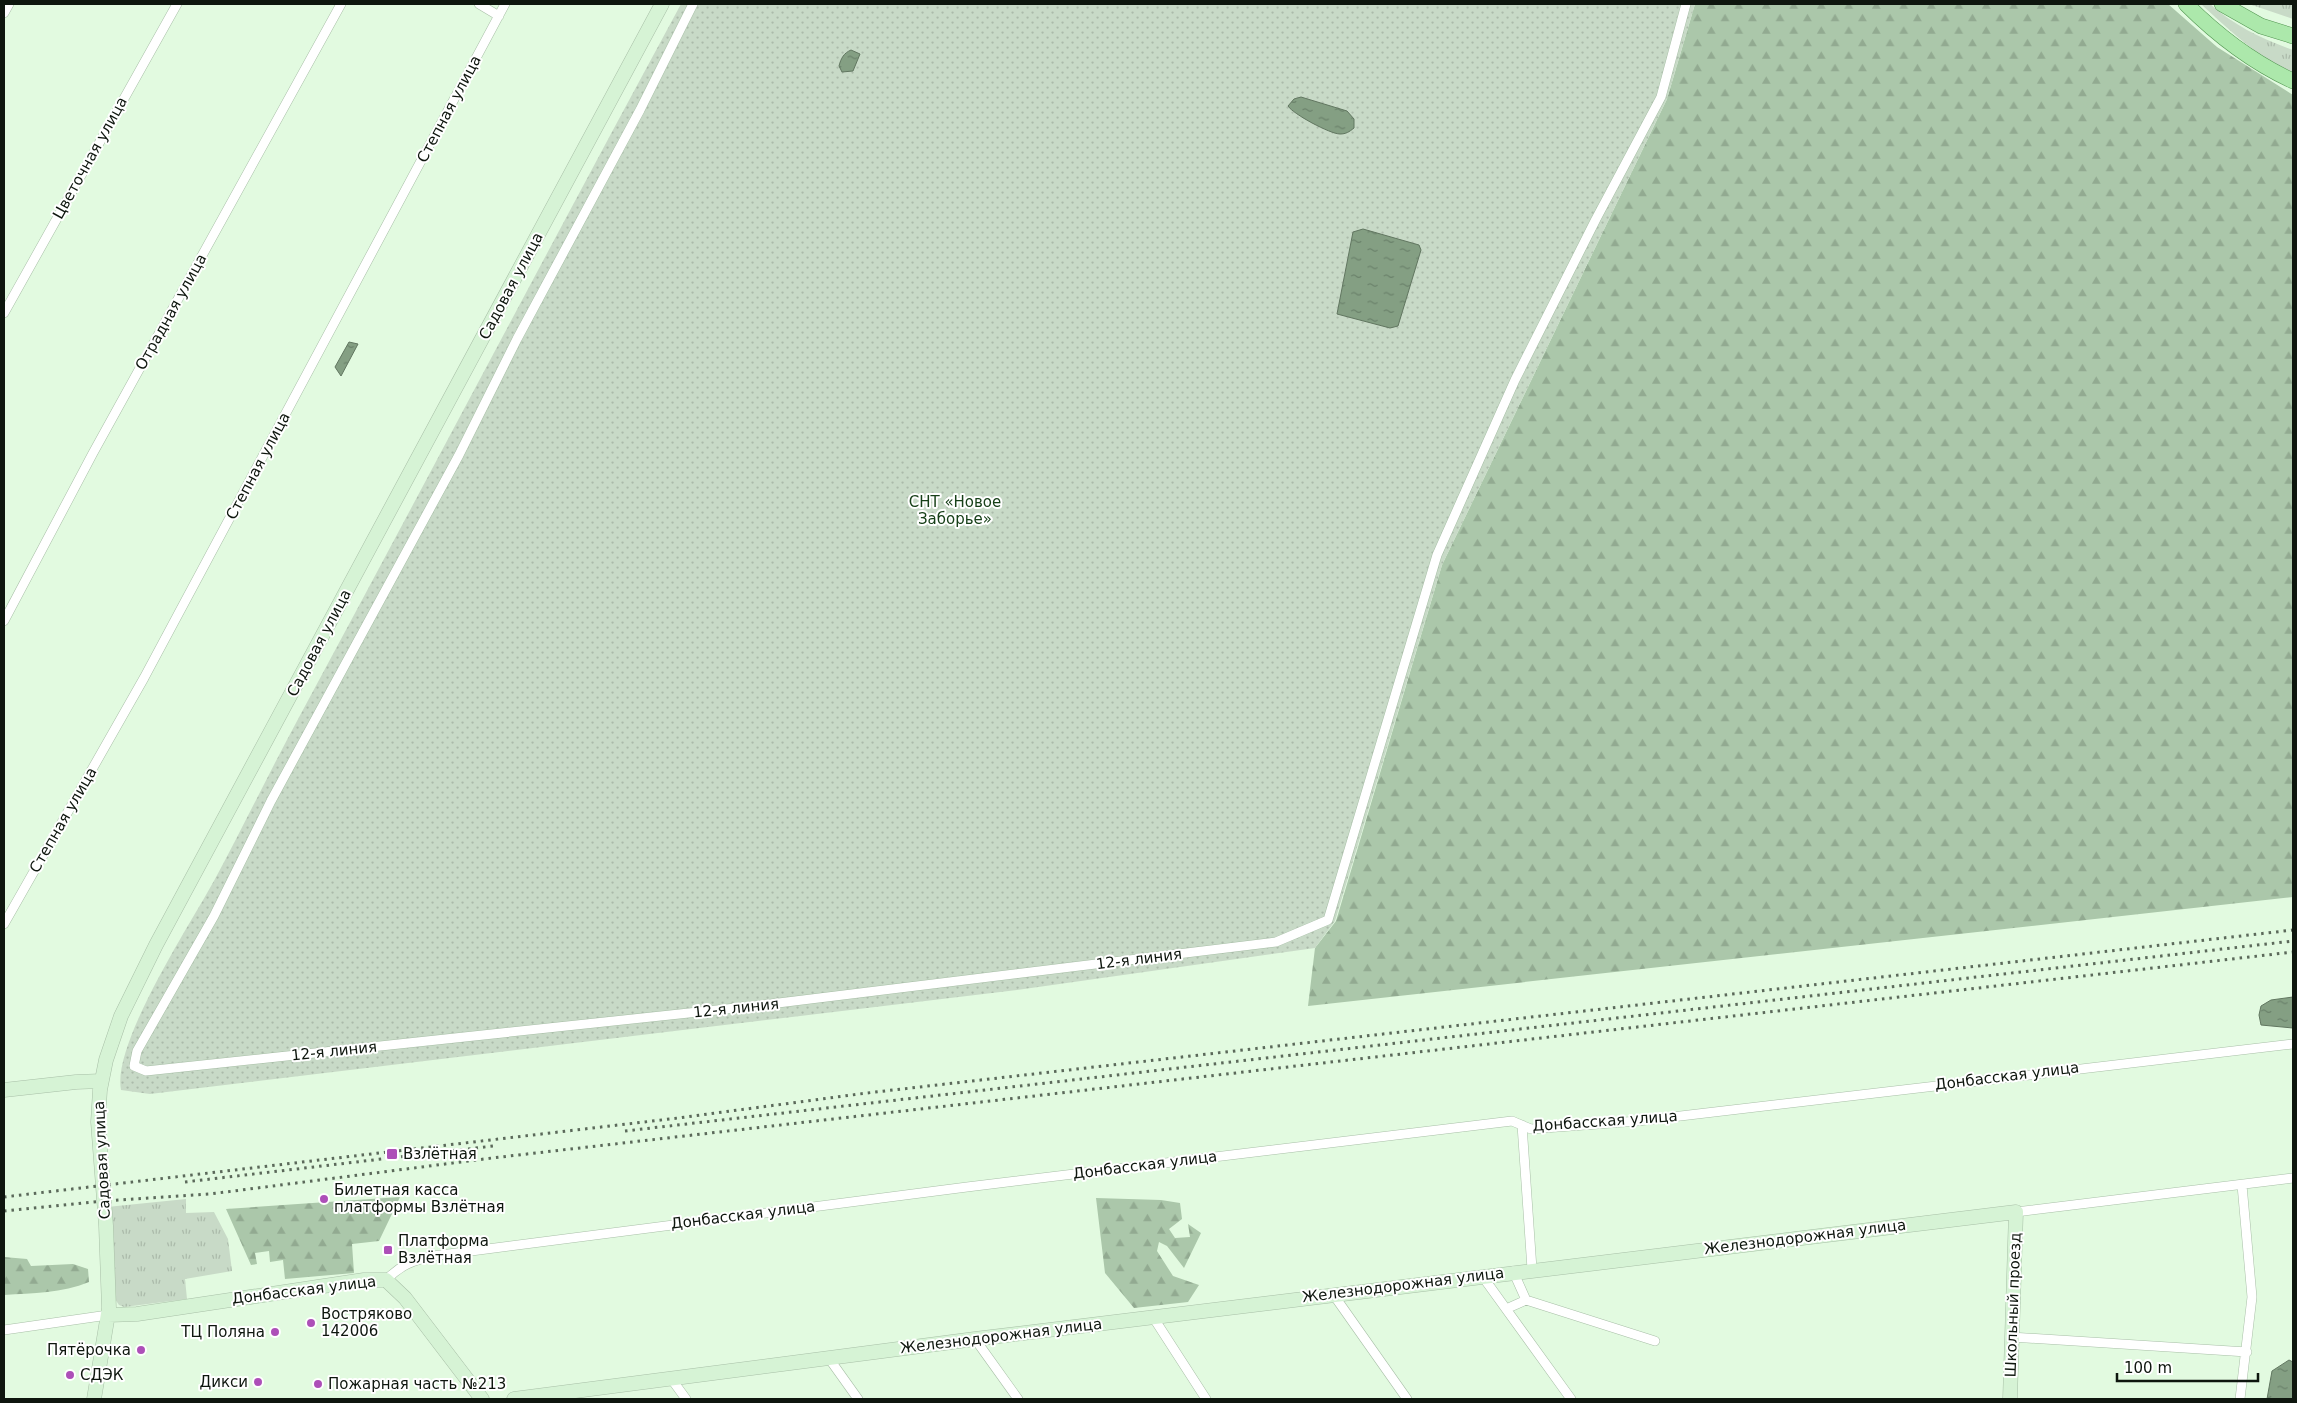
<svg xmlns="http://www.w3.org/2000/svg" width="2297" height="1403" viewBox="0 0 2297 1403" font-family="'DejaVu Sans',sans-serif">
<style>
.grass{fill:url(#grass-tufts)}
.forest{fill:url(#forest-firs)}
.garden{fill:url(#garden-dots)}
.water{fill:url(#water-ripples);stroke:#617660}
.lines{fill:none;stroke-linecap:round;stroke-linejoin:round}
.street-casing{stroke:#a8bfa7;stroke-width:10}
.secondary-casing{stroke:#a8bfa7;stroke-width:15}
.primary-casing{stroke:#519450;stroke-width:16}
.street{stroke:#fff;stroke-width:9}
.secondary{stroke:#d6f3d5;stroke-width:14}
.primary{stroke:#ace8ab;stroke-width:15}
.rail{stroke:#5b695a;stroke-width:3;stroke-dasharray:2.5 5;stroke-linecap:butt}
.poi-dot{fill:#ad4fb8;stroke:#fff;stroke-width:2}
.labels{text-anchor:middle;stroke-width:4;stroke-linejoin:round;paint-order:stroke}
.street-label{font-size:15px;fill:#0e160e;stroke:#fff}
.park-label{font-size:15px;fill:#174018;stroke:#fff}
.poi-label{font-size:15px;fill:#0e160e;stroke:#fff;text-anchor:start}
</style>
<defs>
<pattern id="grass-tufts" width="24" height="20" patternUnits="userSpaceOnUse" patternTransform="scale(1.25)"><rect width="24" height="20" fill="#c8dac7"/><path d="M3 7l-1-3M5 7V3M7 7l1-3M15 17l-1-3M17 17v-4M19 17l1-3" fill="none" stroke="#abbaaa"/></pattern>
<pattern id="forest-firs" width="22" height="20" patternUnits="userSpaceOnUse" patternTransform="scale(1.25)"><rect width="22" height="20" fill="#abc7aa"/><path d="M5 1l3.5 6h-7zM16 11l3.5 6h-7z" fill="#92aa91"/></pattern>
<pattern id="garden-dots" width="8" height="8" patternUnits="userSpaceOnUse" patternTransform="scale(1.25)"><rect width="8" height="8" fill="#c8dac7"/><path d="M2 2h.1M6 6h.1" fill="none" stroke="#abbaaa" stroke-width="1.8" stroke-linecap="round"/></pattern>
<pattern id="water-ripples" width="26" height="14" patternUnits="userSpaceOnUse" patternTransform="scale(1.25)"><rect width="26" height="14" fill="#849f83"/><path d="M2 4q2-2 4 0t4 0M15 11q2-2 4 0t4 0" fill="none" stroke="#6a816a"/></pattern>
</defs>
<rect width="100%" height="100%" fill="#e2fae0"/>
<path class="grass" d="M2201,4H2210C2235,26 2262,39 2293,50V74C2269,67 2220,22 2201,4Z
M2249,4H2293V19Z
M186,1199V1213L214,1212L228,1239L232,1271L185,1279L187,1299L124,1307L119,1305L115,1299L107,1207Z"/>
<path class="forest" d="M1695,4H2168L2217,47L2293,95V897L1308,1006L1315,948L1336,921L1442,565L1667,99Z
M400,1197L379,1241L352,1244L354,1273L285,1279L283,1260L270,1262L269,1251L255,1253L257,1264L251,1265L226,1209Z
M1096,1198L1161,1200L1180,1203L1182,1219L1169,1229L1175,1238L1190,1237L1188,1224L1201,1233L1184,1268L1167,1246L1159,1242L1157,1251L1173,1276L1199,1285L1188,1302L1134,1308L1105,1273Z
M4,1257L27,1259L31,1266L73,1264L88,1269L89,1282C62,1293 33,1293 4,1295Z"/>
<path class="garden" d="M681,4H1695L1667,99L1442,565L1335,921L1315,948L1017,990L150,1094L121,1090C112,1043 190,925 215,879C243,827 269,773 297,721C426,482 552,242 681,4Z"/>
<path class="water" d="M851,50L860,54L853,71L842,72L839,66C841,58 844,53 851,50Z
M1301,97L1347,111L1354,119V128C1349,132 1346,134 1340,134C1330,134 1293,114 1288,106L1294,99Z
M1363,229L1419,245L1421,250L1398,326L1390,328L1337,314L1353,232Z
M349,342L358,344L341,376L335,367Z
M2293,997V1028L2261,1025L2259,1015L2261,1006L2271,1000Z
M2289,1360L2293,1362V1399H2267L2272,1371Z"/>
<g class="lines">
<g class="street-casing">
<path id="street" d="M479,4L499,16
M693,4L640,110L517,339L459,455L271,801L214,916L137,1051L134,1066L146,1071L745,1007L1276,942L1328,920L1437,555L1515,380L1596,219L1661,97L1686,4
M4,13L9,4
M4,313L177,4
M4,621L93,453L341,4
M4,924L144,678L505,4
M1522,1125L1532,1269
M2016,1212L2293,1178
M1513,1271L1526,1300L1655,1341
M1483,1277L1571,1399
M386,1280C400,1266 412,1260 433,1256L967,1187L1512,1121L1531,1129L1638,1121L2293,1044
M1333,1294L1407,1399
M1506,1309L1526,1300
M1153,1317L1206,1399
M4,1330L108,1315
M2011,1337L2247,1352
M975,1339L1018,1399
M828,1357L858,1399
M670,1377L686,1399
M2240,1399L2252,1297L2242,1185"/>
</g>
<g class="secondary-casing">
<path id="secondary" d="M4,1090L76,1082L101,1081
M108,1315L137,1314L364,1280H386L405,1298L482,1399
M94,1399L109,1308L106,1226L98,1122L100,1090L106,1060L121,1016L156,945L662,4
M514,1399L975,1339L2016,1212L2010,1399"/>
</g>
<g class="primary-casing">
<path id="primary" d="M2186,4C2217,35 2254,63 2293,81
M2222,4L2261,26L2293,36"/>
</g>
<use href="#street" class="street"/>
<use href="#secondary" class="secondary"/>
<use href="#primary" class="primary"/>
<path class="rail" d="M625,1131L2293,941
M185,1182L493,1146
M4,1197L678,1118L867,1093L2293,930
M4,1211L103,1201L210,1194L492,1158L2293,952"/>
</g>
<g class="poi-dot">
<rect x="386" y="1148" width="12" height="12" rx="2.5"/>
<circle cx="324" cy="1199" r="5"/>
<rect x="383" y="1245" width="10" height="10" rx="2.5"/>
<circle cx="311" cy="1323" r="5"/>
<circle cx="275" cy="1332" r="5"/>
<circle cx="141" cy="1350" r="5"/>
<circle cx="70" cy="1375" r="5"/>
<circle cx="258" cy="1382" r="5"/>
<circle cx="318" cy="1384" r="5"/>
</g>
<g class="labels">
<g class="street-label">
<text transform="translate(449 109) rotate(-62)" y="5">Степная улица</text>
<text transform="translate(90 158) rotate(-61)" y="5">Цветочная улица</text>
<text transform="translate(511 286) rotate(-62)" y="5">Садовая улица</text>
<text transform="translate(171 312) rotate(-61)" y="5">Отрадная улица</text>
<text transform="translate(258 466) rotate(-62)" y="5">Степная улица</text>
<text transform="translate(319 643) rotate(-62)" y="5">Садовая улица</text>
<text transform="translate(63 820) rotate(-60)" y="5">Степная улица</text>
<text transform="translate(1139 959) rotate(-7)" y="5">12-я линия</text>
<text transform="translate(736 1008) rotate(-6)" y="5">12-я линия</text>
<text transform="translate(334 1051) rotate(-6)" y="5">12-я линия</text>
<text transform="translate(2007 1076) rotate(-7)" y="5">Донбасская улица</text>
<text transform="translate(1605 1121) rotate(-4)" y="5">Донбасская улица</text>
<text transform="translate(102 1160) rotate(-93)" y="5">Садовая улица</text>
<text transform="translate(1145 1165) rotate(-7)" y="5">Донбасская улица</text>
<text transform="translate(743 1215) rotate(-7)" y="5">Донбасская улица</text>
<text transform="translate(1805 1237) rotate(-7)" y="5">Железнодорожная улица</text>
<text transform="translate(1403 1285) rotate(-7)" y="5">Железнодорожная улица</text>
<text transform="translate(304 1290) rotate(-7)" y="5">Донбасская улица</text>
<text transform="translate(2013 1305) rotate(-88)" y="5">Школьный проезд</text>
<text transform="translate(1001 1336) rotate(-7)" y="5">Железнодорожная улица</text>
</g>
<g class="park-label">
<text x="955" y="507">СНТ «Новое<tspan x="955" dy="17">Заборье»</tspan></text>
</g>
<g class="poi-label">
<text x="403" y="1159">Взлётная</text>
<text x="334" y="1195">Билетная касса<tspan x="334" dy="17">платформы Взлётная</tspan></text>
<text x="398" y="1246">Платформа<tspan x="398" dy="17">Взлётная</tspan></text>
<text x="321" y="1319">Востряково<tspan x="321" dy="17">142006</tspan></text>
<text x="265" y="1337" text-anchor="end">ТЦ Поляна</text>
<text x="131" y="1355" text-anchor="end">Пятёрочка</text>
<text x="80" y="1380">СДЭК</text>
<text x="248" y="1387" text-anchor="end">Дикси</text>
<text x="328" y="1389">Пожарная часть №213</text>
</g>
</g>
<rect width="2297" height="1403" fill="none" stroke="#0e160e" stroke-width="10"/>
<path d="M2117 1373v8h141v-8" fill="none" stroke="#0e160e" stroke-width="2.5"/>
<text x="2124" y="1373" font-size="15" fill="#0e160e" stroke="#ffffff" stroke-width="4" paint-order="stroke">100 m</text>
</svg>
